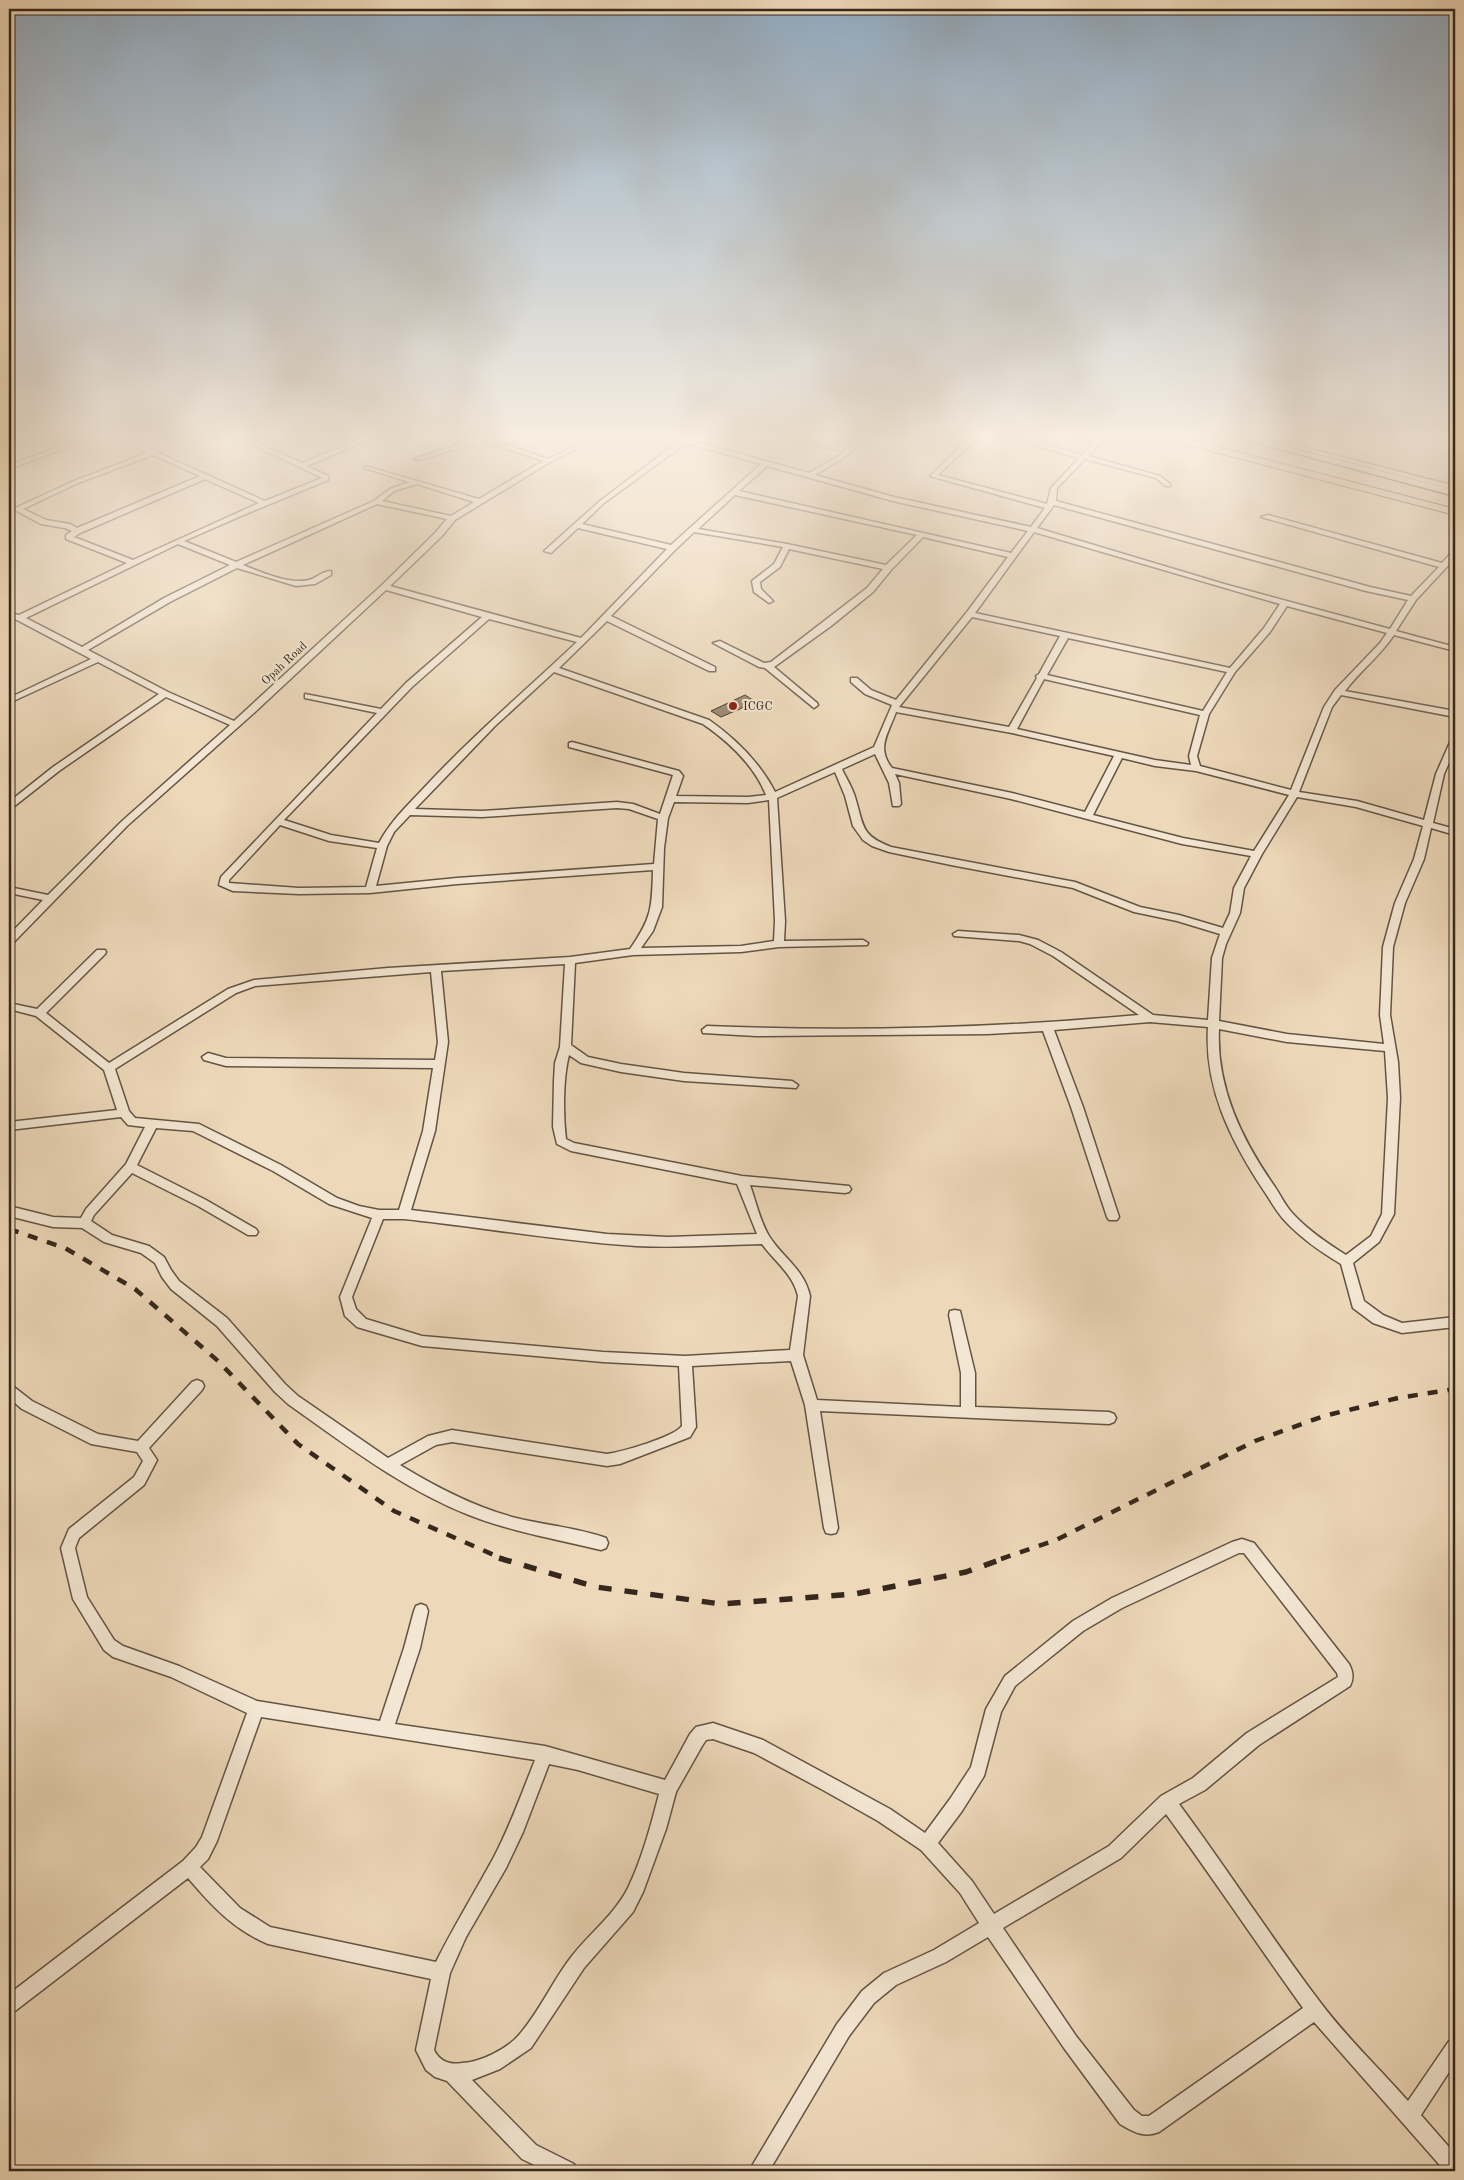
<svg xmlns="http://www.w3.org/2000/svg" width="1464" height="2180" viewBox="0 0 1464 2180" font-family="'Old Standard TT',serif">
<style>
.green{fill:#ceba9e;stroke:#82715e}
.building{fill:#95846e;stroke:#36281d}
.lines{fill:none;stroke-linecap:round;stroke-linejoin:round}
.minor-casing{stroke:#645444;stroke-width:3}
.secondary-casing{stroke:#36281d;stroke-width:3}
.trunk-casing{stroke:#36281d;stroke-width:2}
.minor{fill:#f3e6d2;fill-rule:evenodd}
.secondary{fill:#f3e6d2;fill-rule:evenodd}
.trunk{fill:#edd8b9;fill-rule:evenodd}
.rail-far1{stroke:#36281d;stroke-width:4.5;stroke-dasharray:10 10;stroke-linecap:butt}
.rail{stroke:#36281d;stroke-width:5.5;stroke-dasharray:13 13;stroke-linecap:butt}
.poi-dot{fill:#8f2418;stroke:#f3e6d2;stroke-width:2}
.labels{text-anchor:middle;stroke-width:4;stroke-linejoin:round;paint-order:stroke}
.far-street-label{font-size:12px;fill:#36281d;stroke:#f3e6d2}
.far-poi-label{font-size:12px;fill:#36281d;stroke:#f3e6d2;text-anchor:start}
</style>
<rect width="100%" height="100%" fill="#edd8b9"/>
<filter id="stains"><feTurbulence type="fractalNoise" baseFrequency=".004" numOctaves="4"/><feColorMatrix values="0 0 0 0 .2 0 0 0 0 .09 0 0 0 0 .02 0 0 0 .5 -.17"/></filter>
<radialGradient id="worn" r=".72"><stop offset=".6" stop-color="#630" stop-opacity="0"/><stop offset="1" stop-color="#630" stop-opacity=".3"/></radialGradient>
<path class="green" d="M794,436H858L846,452L791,442Z"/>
<path class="building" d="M745,695L756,702L721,717L711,711Z"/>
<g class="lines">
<g class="minor-casing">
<path id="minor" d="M90,436H99L9,469V465Z
M113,436H121L265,501L322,478L235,436H243L302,463L368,436H377L307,466L328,476V480L241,516L184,541L236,562L374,501L390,489L409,482L365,468V466L479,499L543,461L484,441L419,460L414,459L477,439L473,436H482L548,459L594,436H602L550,462L455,520L441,537L390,586L581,638L667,549L578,528L551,553L544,551L600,501L679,441L665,436H675L809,473L842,454L861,436H868L846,456L815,475L894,497L1031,527L1045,508L930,476L972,436H979L938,475L1047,504L1051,488L1079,458L1002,436H1013L1082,455L1099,436H1106L1088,456L1160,476L1170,484V486H1166L1156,478L1085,459L1057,488L1056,501L1370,587L1411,596L1439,567L1261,517L1268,515L1442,563L1452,552H1455V558L1416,600L1396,631L1455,647V651L1394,635C1380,656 1360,671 1345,691L1455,711V717L1341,695L1332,707L1299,792L1357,801L1424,820L1436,774L1451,740L1455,737V749L1444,774L1433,823L1455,829V835L1431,828L1424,859L1405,903L1393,947L1390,1015L1398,1062L1400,1098L1394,1214L1379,1242L1353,1263L1364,1301L1383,1315L1402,1323L1455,1317V1327L1402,1333L1373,1323L1353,1308L1341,1264C1321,1252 1302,1239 1286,1222C1277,1213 1271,1201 1264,1191C1231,1141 1204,1088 1208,1027L1150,1022L1054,1030L1083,1107L1119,1217L1117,1220H1109L1107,1217L1071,1107L1043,1031L988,1034L756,1036L703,1033L702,1030L707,1026C851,1032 995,1028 1139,1015L1053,956L1030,944L1019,941L954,936L953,934L958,931L1019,935L1038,940L1061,952L1153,1015L1208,1020L1212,958L1220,934L1177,921L1134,912L1073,888L951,865L889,852L872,846L863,840L853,826L845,796L835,772L777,798L785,921L784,941L863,940L868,943L867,945L779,947L741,952L633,955L575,963L571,1045L588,1057L621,1064L684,1073L792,1081L798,1085L796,1088L684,1081L621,1072L581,1063L569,1055C563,1078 563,1115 566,1139L574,1143L742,1176L849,1186L851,1189L849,1192L845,1193L750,1185C756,1202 760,1221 769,1236C783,1258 804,1269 810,1296L803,1355L817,1400L961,1407V1373L949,1315L950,1311L955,1310L960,1311L961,1315L975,1373V1407L1109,1412L1114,1414L1116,1418L1114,1422L1109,1424L820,1411L838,1528L836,1533L831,1534L826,1533L824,1528L805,1405L791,1361L692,1366L696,1427L690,1437L620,1464L607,1466L452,1442L436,1445L400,1465C436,1487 474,1507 516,1518C545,1525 578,1528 606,1538L608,1543L606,1548L601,1550C556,1539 512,1532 469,1515C403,1489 346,1445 288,1404L275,1392L217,1326L171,1289L162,1277L155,1263L141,1253L104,1242L82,1228L53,1227L9,1216V1206L53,1217L81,1218L86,1209L126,1164L145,1127L128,1125L121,1117L9,1130V1122L117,1110L104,1070L36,1016L9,1009V1003L37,1009L97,950H105L106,952L105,954L46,1013L109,1063L228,989L254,980L388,968L570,957L630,949C652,918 652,907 653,870L457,884L370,893L299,894L233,891L219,885L221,877L377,713L305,698V694L381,709L406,683L482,617L386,590L255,712L127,826L13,943L9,944V935L43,900L9,893V887L48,895L121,822L230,725L166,697L59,771L12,808L9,809V802L53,767L159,694L98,662L9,703V698L91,659L17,620L9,617V613L19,615L127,563L66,539V535L72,531L65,528L41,524L13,509L74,481L147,453ZM686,443L761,464L671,545L582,524L604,503ZM153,455L200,476L77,528L70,524L46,520L23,509L78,483ZM767,466L893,501L1028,531L1011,553L739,491ZM205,479L259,503L133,560L74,537L80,533ZM417,484L474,502L451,516L382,501L394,491ZM735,495L917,535L886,565L787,544L698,529ZM377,504L447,519L435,533L382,585L234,721L168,692L88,650L170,602L237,568L296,586L315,584L331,575V571C322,571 317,578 309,580C291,585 260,572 243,565ZM1054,505L1366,591L1408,600L1390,629L1224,584L1037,528ZM694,532L783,547L774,564L752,581L754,592L769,603L773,601L761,589L760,582L780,567L789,549L883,569L867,588L771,662L764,663L720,641L713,643L759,667L765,668L814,708L818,705L817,703L774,667L831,626L873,592L891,570L923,537L1008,557L967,612L896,700L871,690L857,678H851V682L865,694L892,705L874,747L775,792C760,763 736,739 709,720L559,668L607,621L709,671H715V667L611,616L675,550ZM1034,532L1280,604L1264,628L1230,668L975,613ZM178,544L230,565L164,598L82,647L26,618ZM1287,606L1387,633L1380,643L1335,690L1324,707L1291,790L1200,766L1197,756L1209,714L1235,672L1270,632ZM972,617L1060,636L1039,674L1036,676L1037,678L1009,727L899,707ZM489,619L577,642C525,691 471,737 422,790C406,807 390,822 379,843L331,835L284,820L412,687ZM1068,638L1227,672L1203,711L1047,675ZM554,672L703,724C729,742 754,765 766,795L748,797L676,796L683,776L679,771L572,742L569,743V747L673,775L660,814L633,804L617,802L482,811L415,809L495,726ZM1044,679L1200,715L1189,756L1191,765L1155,760L1017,729ZM896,712L1012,733L1114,756L1085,812L1012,793L892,768C876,748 888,734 896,712ZM875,754L889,783L893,806H899L901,804L899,783L895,774L1011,799L1182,844L1251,856L1234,888L1230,913L1223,928L1179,915L1140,907L1075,882L891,847C860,835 864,826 855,797C852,787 846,778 842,769ZM1122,758L1155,766L1196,771L1289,795L1254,851L1183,838L1093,815ZM1297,797L1356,807L1423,826L1414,859L1395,903L1383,947L1380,1015L1384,1044L1287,1034L1219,1021L1222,958L1226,944L1240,913L1244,888L1262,854ZM769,800L775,921L774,941L741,946L641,948L653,931L662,907L664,848L668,818L674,802L748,803ZM617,808L629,809L658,819L654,864L457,878L376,886L387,846L394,832L410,815L482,817ZM280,825L329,841L377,848L366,887L299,888L229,883V880ZM565,964L560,1047L555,1063L554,1081L553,1127L557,1144L571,1151L737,1184L757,1234L668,1237L607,1234L411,1210L435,1131L448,1042L441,971ZM431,972L438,1042L435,1060L226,1058L208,1053L202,1057L204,1060L226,1066L433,1068L423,1131L399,1210H379L359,1206L337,1198L281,1165L199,1124L135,1118L129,1111L115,1069L236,993L255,986ZM1219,1029L1287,1042L1385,1051L1388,1098L1382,1214L1371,1236L1346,1255C1327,1243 1309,1231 1294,1215C1286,1207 1281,1196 1275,1187C1242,1140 1216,1087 1219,1029ZM156,1128L193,1131L273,1171L329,1204L372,1218L340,1297L345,1316L357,1327L422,1346L603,1362L679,1366L682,1426C674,1437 622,1452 607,1454L452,1430L428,1436L388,1458L298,1396L285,1384L227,1318L179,1281L171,1270L164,1257L149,1246L112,1235L91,1221L94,1215L132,1173L198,1206L248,1235H256L258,1232L256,1229L206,1200L137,1165ZM383,1219H404C481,1227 558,1241 636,1246C678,1248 720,1245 762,1244C775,1262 793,1274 798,1296L790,1350L685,1356L603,1352L422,1336L366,1319L356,1309L352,1297Z
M1249,436H1260L1455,486V490Z
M197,1380L202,1382L204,1386L202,1390L149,1448L157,1460L144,1485L79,1538L75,1548L87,1597L114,1640L123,1646L179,1666L257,1701L380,1721L404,1648L414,1611L416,1606L421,1604L426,1606L428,1611L420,1648L395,1724L545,1746L665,1780L690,1734L696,1727L713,1723L763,1740L890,1809L925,1833L950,1799L971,1767L986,1709L1005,1676L1073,1621L1112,1598L1232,1542L1242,1539L1254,1543L1349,1664C1353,1672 1354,1678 1350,1686L1259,1745L1205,1790L1179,1804C1227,1869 1271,1937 1320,2002C1346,2037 1379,2068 1408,2101L1449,2041L1455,2038V2063L1421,2115L1455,2154V2171H1445L1314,2022L1159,2132C1144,2138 1133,2132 1120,2124L1064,2048L988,1937L946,1962L896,1985L874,2003L849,2036L769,2171H749L837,2024L862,1991L884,1973L934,1950L979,1923L960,1893L921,1850L878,1821L823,1790L754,1753L713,1739L706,1740L702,1746L676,1792L666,1829L643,1892L633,1912L584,1968L531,2048L500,2069L472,2080L536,2145L574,2164L576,2171H547L522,2159L447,2081L435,2077L426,2070L416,2050L431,1979L268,1944C234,1930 211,1905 188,1878L15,2011L9,2014V1994L183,1861L196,1847L202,1837L247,1713L171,1677L113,1657L104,1650L73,1599L61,1548L69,1529L134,1477L143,1461L137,1452L91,1444L22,1409L9,1398V1385L14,1387L32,1401L98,1434L138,1441L192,1382ZM1239,1553H1244L1337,1673L1338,1677L1247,1733L1193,1778L1161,1796L1109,1846L994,1914L972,1881L938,1843L962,1811L984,1776L1001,1712L1015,1686L1083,1631L1122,1608ZM261,1717L535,1760C522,1793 510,1826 494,1857C475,1892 454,1926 436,1962L270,1927L240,1908L200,1867L208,1859L217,1841ZM549,1764L578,1770L659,1794C651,1825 642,1859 628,1888C615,1914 590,1933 572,1956C553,1980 540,2011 519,2035C507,2049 481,2062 462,2063C450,2065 440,2062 434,2050L450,1973L466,1937L506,1868L523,1832ZM1166,1814C1213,1878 1257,1944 1303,2008L1149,2116H1142L1134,2110L1076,2036L1003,1928L1121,1858Z"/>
</g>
<g class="secondary-casing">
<path id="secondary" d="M1231,436H1245L1455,490V496Z"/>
</g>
<g class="trunk-casing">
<path id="trunk" d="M1160,436H1177L1455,509V515L1161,438Z"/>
</g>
<use href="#minor" class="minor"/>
<use href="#secondary" class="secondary"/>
<use href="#trunk" class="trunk"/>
<path class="rail-far1" d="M9,1229L65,1248L135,1289L218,1361L298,1444L394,1511L503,1559
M1001,1559L1056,1540L1255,1441L1324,1416L1398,1398L1455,1389"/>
<path class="rail" d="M499,1558L596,1587L721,1604L855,1594L966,1572L1005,1558"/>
</g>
<linearGradient id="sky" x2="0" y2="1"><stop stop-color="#91aac0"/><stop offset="0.59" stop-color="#f7ede0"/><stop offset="1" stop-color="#f7ede0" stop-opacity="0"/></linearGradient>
<rect width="1464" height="741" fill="url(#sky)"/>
<circle class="poi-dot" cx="733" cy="706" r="5"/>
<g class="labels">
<g class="far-street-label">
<text transform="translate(284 663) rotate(-43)" y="4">Opah Road</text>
</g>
<g class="far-poi-label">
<text x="743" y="710">ICGC</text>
</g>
</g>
<rect width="1464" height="2180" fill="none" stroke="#edd8b9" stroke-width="30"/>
<rect x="10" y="10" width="1444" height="2160" fill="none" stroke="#36281d" stroke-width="2.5"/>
<rect x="15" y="15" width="1434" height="2150" fill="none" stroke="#36281d"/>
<rect width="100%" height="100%" filter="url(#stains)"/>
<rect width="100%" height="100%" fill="url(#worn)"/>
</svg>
